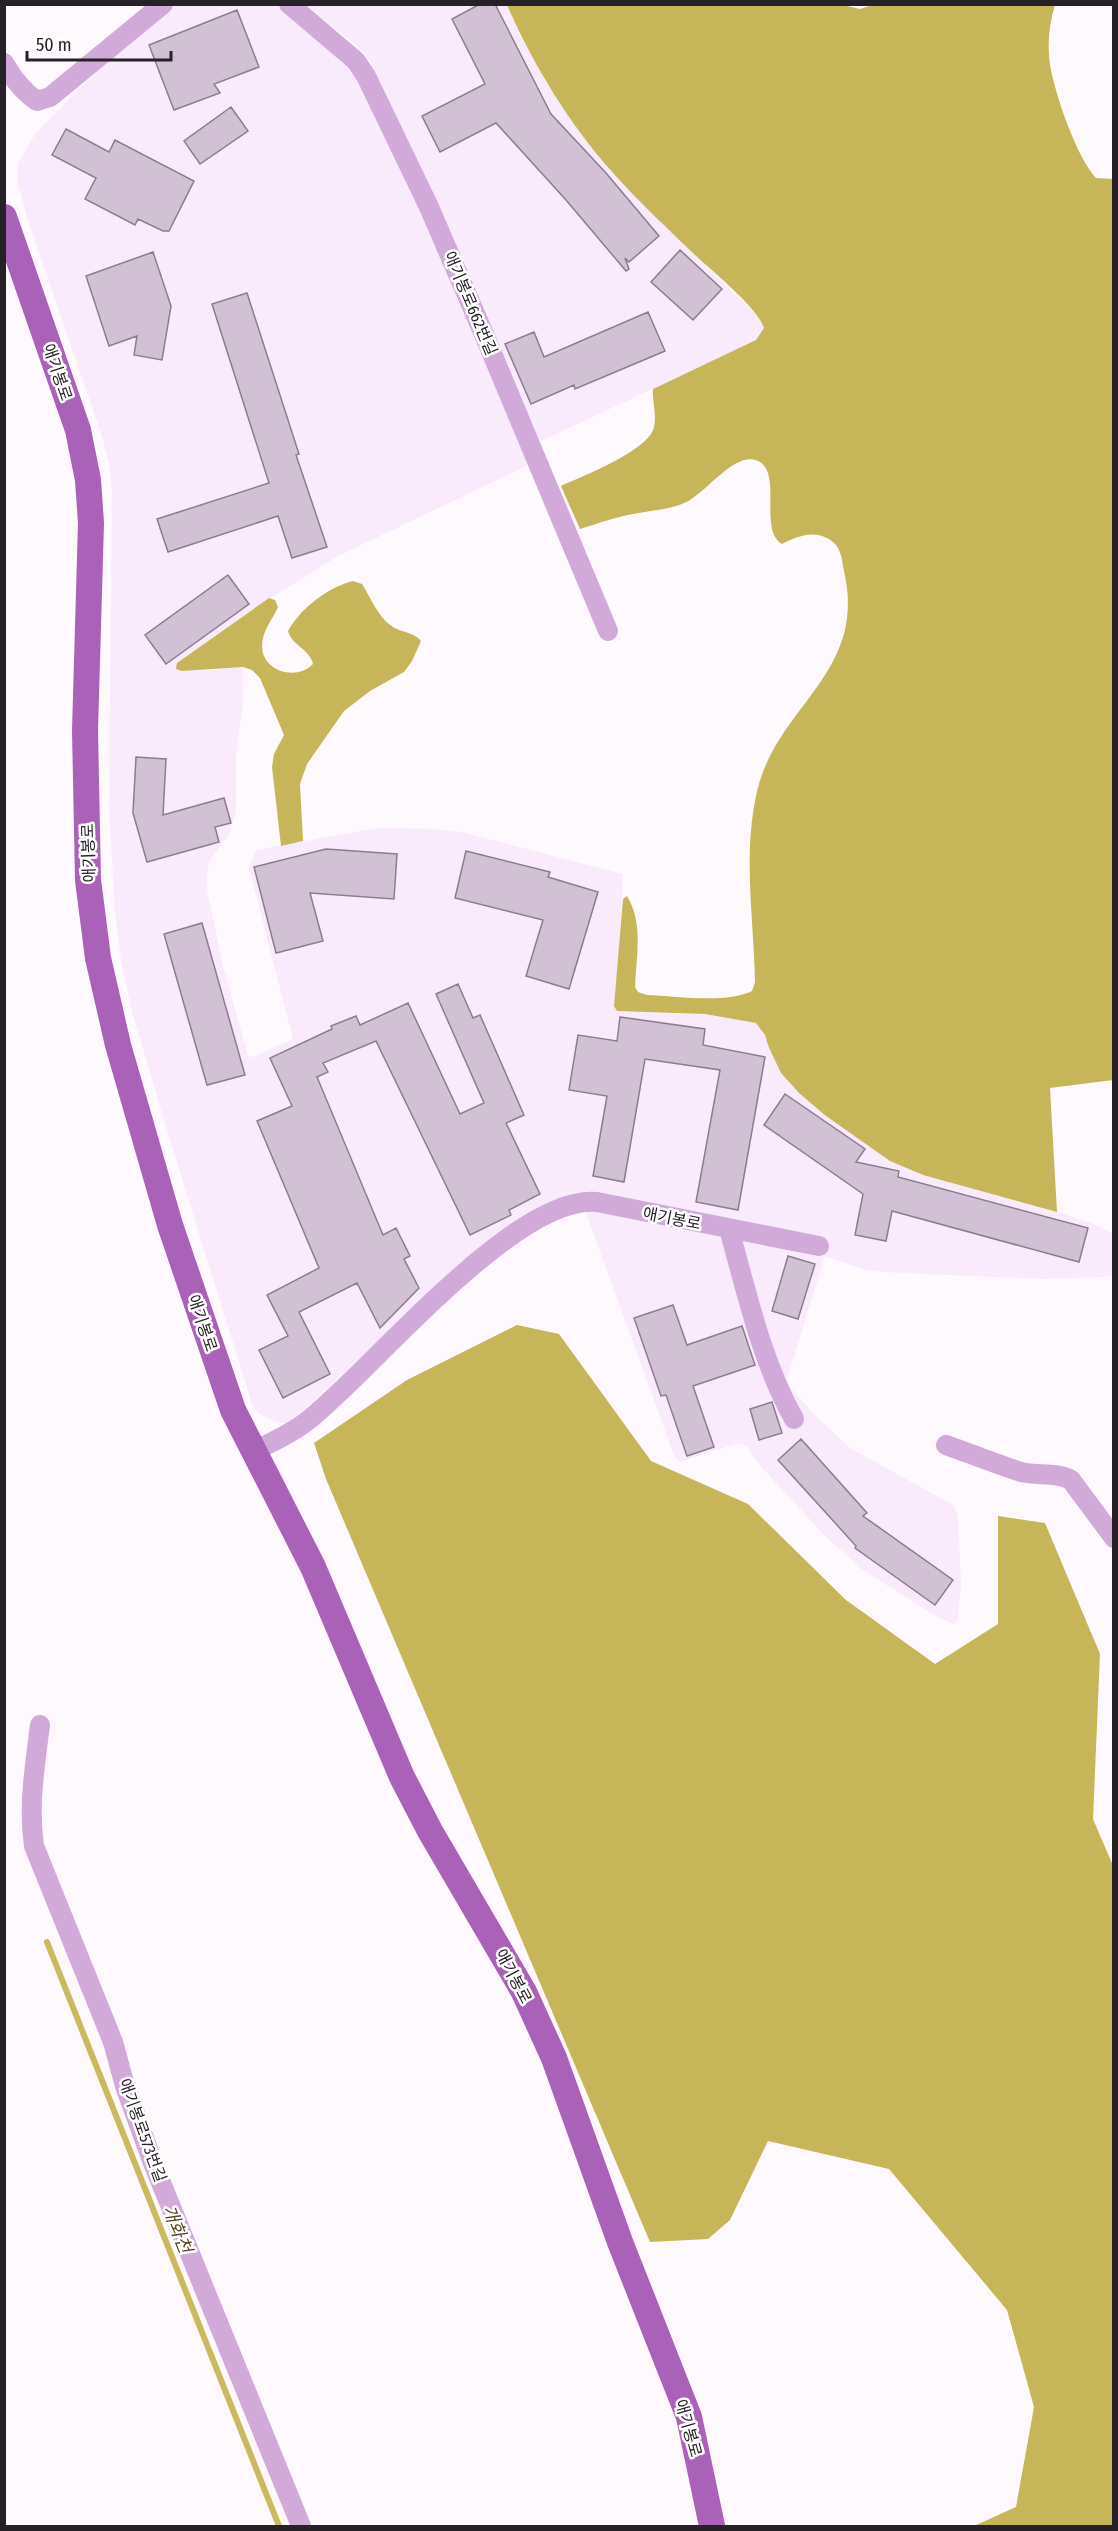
<svg xmlns="http://www.w3.org/2000/svg" width="1118" height="2531" viewBox="0 0 1118 2531" font-family="'Fira Sans Condensed','Noto Sans KR',sans-serif">
<style>
.built{fill:#f9ebfc}
.forest{fill:#c7b55a}
.lines{fill:none;stroke-linecap:round;stroke-linejoin:round}
.stream{stroke:#cbb95e;stroke-width:6}
.building{fill:#d2c1d5;stroke:#8b7c8e;stroke-width:1.5}
.minor{stroke:#d1aad9;stroke-width:20}
.major{stroke:#aa62b9;stroke-width:26}
.labels{text-anchor:middle;stroke-width:5;stroke-linejoin:round;paint-order:stroke}
.street-label{font-size:16px;fill:#262027;stroke:#fff}
.water-label{font-size:18px;font-style:italic;fill:#514923;stroke:#fff}
</style>
<rect width="100%" height="100%" fill="#fdf9fd"/>
<path class="built" d="M175,5H278L349,69L359,83L417,195L531,464L338,556L250,611L177,663L198,671L243,667V702L236,754V811L229,834L210,860L207,873V890L223,966L248,1056L253,1057L293,1039L249,868L256,850L377,828L435,829L462,832L623,874L619,955L614,1006L617,1011L705,1014L756,1023L765,1035L769,1049L781,1073L799,1093L826,1116L890,1161L923,1175L1057,1212L1094,1224L1113,1234V1276L1101,1277L1043,1279L882,1272L865,1270L825,1256L787,1379L788,1385L817,1417L850,1448L953,1505L958,1514L961,1585L957,1622L953,1624L934,1615L863,1570L825,1536L764,1470L747,1447L741,1444L732,1445L680,1462L675,1458L578,1191L537,1209L515,1221L449,1275L297,1416L285,1423L275,1422L258,1413L252,1404L167,1130L133,1015L121,961L115,913L109,809L112,493L110,468L102,436L27,218L17,179L18,164L35,134L101,67Z
M307,5H507L547,84L590,145L614,174L667,228L762,320L764,328L761,335L757,340L539,442L453,237L371,63L363,51Z"/>
<path class="forest" d="M843,5L860,9L876,4L1055,5C1049,24 1047,45 1050,65C1055,94 1076,156 1096,178L1113,179V1080L1050,1088L1057,1212L923,1175L890,1161L826,1116L799,1093L781,1073L769,1048L765,1035L756,1023L705,1014L617,1011L614,1006L623,899L627,896C644,924 636,957 635,987L638,992L647,995C676,996 726,1004 752,991L755,982C754,921 743,857 756,796C774,706 868,675 844,571C842,559 841,546 829,539C813,530 798,536 782,544C758,530 783,472 758,461C736,451 709,489 690,500C673,510 652,510 633,514C615,517 597,524 580,529L561,486C581,477 650,450 654,427C657,415 652,401 653,389L756,340L764,328C758,308 712,271 695,255C668,229 640,203 614,174C569,124 534,66 507,5Z
M353,581L362,584C371,598 377,615 390,625C400,633 413,631 421,641L412,661L404,672L370,691L344,711L307,764L300,784L303,841L281,846L272,767L274,754L284,735L260,678L252,670L243,667L182,671L176,669L177,663L269,598L275,600L278,607C272,621 262,630 262,647C263,672 297,681 313,664C310,649 292,646 288,631C300,609 328,587 353,581Z
M517,1325L559,1334L651,1461L748,1504L846,1600L935,1664L998,1624V1516L1045,1523L1100,1654L1093,1819L1114,1868L1113,2526H974L1016,2507L1034,2407L1007,2310L889,2169L768,2141L730,2220L708,2239L650,2242L326,1479L314,1443L407,1380Z"/>
<g class="lines">
<path class="stream" d="M47,1942L279,2526"/>
</g>
<path class="building" d="M480,4H495L551,114L606,173L659,236L629,262L625,258L629,269L626,271L566,200L496,123L440,152L422,116L485,84L452,19Z
M237,10L259,67L214,84L220,93L174,110L149,45Z
M231,107L248,131L200,164L184,141Z
M66,129L109,152L115,140L194,181L169,231H163L138,219L135,225L85,199L96,178L52,155Z
M680,250L722,289L693,320L651,282Z
M153,252L171,306L162,360L134,355L137,336L109,346L86,276Z
M247,293L299,454L296,455L327,547L292,558L278,516L168,552L157,519L269,483L212,304Z
M648,312L665,351L575,389L574,385L531,404L505,344L534,332L544,357Z
M228,575L249,604L166,664L145,635Z
M136,757L166,759L163,815L224,798L231,823L215,827L219,842L147,862L133,813Z
M326,849L397,854L394,899L310,893L323,941L276,953L254,867Z
M466,851L550,872L548,877L598,892L569,989L526,976L543,920L455,898Z
M202,923L245,1075L207,1085L164,934Z
M458,984L473,1018L480,1015L524,1115L506,1123L540,1194L509,1210L511,1215L470,1235L376,1041L323,1063L328,1072L317,1077L383,1235L396,1228L410,1256L404,1259L419,1288L380,1328L357,1283L299,1312L330,1374L283,1398L259,1350L288,1336L267,1295L319,1268L257,1121L292,1106L270,1058L332,1029L331,1026L356,1016L360,1025L408,1003L460,1114L484,1103L436,994Z
M620,1017L705,1029L703,1045L765,1057L738,1210L696,1202L720,1070L645,1059L624,1182L593,1176L607,1096L569,1090L578,1035L617,1041Z
M785,1094L865,1149L856,1162L899,1171L898,1177L1088,1228L1079,1262L892,1211L886,1241L855,1235L863,1194L764,1125Z
M788,1256L815,1264L798,1319L772,1311Z
M673,1305L687,1345L742,1326L755,1365L693,1386L714,1447L687,1456L666,1395L661,1396L634,1318Z
M772,1402L782,1433L759,1440L750,1409Z
M801,1439L867,1513L863,1516L953,1580L935,1605L855,1548L856,1546L778,1460Z"/>
<g class="lines">
<path class="minor" d="M289,4L356,61L366,76L429,207L486,339L608,631
M4,63C13,79 22,91 37,101L50,97L163,4
M729,1229C747,1293 761,1360 794,1419
M946,1445C971,1454 996,1464 1021,1472C1038,1476 1057,1472 1071,1480L1114,1538
M254,1451C271,1443 290,1434 306,1422C372,1371 514,1194 597,1202L819,1246
M40,1725C35,1766 28,1805 34,1846L113,2042L125,2086L153,2163L301,2526"/>
<path class="major" d="M4,217L78,430L88,480L91,523L85,730L88,880L98,958L118,1045L170,1225L233,1410L313,1567L402,1777L430,1831L524,1992L554,2058L620,2242L689,2417L712,2526"/>
</g>
<g class="labels">
<g class="street-label">
<text transform="translate(471 303) rotate(67)" y="6">애기봉로662번길</text>
<text transform="translate(58 372) rotate(71)" y="6">애기봉로</text>
<text transform="translate(88 853) rotate(-92)" y="6">애기봉로</text>
<text transform="translate(672 1218) rotate(11)" y="6">애기봉로</text>
<text transform="translate(203 1323) rotate(71)" y="6">애기봉로</text>
<text transform="translate(514 1976) rotate(62)" y="6">애기봉로</text>
<text transform="translate(143 2130) rotate(70)" y="6">애기봉로573번길</text>
<text transform="translate(689 2428) rotate(74)" y="6">애기봉로</text>
</g>
<g class="water-label">
<text transform="translate(177 2229) rotate(68)" y="6">개화천</text>
</g>
</g>
<rect width="1118" height="2531" fill="none" stroke="#262027" stroke-width="12"/>
<path d="M27 51v9h144v-9" fill="none" stroke="#262027" stroke-width="3"/>
<text x="36" y="51" font-size="18" fill="#262027" stroke="#ffffff" stroke-width="4.5" paint-order="stroke">50 m</text>
</svg>
